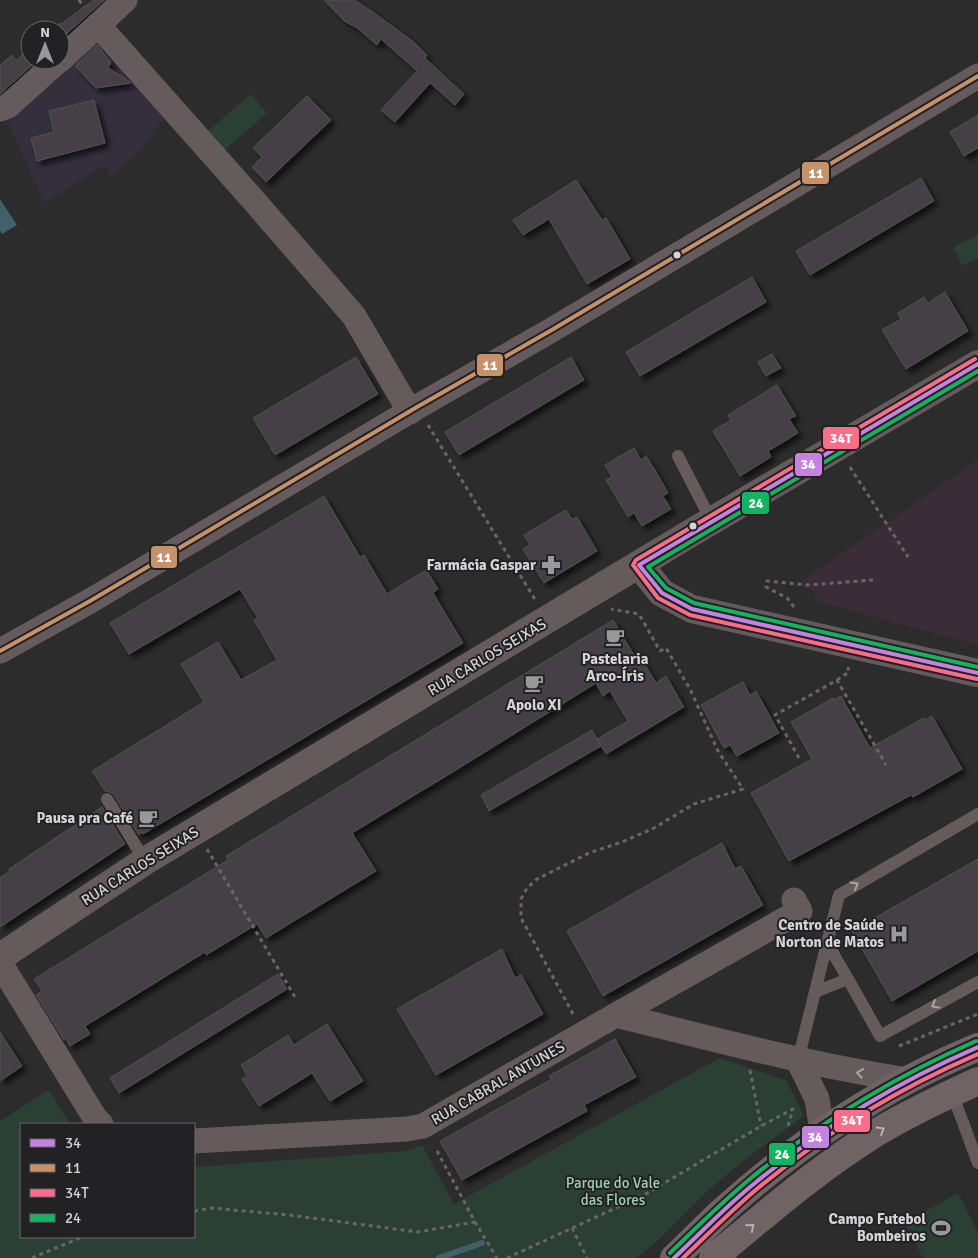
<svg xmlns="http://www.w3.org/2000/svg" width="978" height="1258" viewBox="0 0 978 1258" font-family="Signika,sans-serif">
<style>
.commercial{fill:#3a2d37}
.education{fill:#332f3d}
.green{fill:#2b4034}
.water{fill:#416068}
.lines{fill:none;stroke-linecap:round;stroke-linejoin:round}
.stream{stroke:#416068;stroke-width:6}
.building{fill:#444145;stroke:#515151;filter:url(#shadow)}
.path{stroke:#6b6566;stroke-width:3;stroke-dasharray:4 4;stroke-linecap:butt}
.service{stroke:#665b5c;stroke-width:12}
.minor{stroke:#665b5c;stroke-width:25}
.tertiary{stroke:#665b5c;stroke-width:28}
.primary{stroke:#706364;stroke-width:28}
.bus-1-casing{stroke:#222124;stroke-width:8}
.bus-2-casing{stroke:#222124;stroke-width:8}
.bus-3-casing{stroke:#222124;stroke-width:8}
.bus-4-casing{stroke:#222124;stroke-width:8}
.bus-1{stroke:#c483df;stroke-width:4}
.bus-2{stroke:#c7916a;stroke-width:4}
.bus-3{stroke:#fb6d88;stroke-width:4}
.bus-4{stroke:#13b361;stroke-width:4}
.oneway{stroke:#a8a4a5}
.oneway2{stroke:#b6b2b4}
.bus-dot{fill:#d4d4d6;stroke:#222124;stroke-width:2}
.labels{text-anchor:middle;stroke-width:4;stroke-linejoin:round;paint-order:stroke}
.poi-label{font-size:15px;font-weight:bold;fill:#d4d4d6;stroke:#222124;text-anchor:end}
.street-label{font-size:15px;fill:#d4d4d6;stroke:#222124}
.park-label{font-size:15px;fill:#9ad0b0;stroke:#222124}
.line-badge{stroke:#222124;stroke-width:2}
.badge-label{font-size:14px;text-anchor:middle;font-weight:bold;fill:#fff}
</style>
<defs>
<filter id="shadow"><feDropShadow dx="4.5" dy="4.5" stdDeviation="2.5" flood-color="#0009"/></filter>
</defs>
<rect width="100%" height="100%" fill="#2c2c2c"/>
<path class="commercial" d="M978,460V645L820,602L811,589L803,588L802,581Z"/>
<path class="education" d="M94,39L167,113L143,148L111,177L104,165L45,203L5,116Z"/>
<path class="green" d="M251,94L267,113L225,150L208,131Z
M978,234V258L963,266L953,248Z
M720,1058L786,1080L804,1116C772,1139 739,1163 710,1189C685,1212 663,1238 637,1258H0V1121L49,1090L70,1124H21V1237H194V1167L407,1151L422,1145L454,1204Z
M958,1193L978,1233V1258H923L905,1223Z"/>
<path class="water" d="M0,199L17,225L2,234L0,231Z"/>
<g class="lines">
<path class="stream" d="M439,1258L482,1243"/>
</g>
<path class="building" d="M94,0H104L60,40V30H54L60,23L61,24Z
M324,0H354L370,10L415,43L427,55L425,58L464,94L455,105L430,83L395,122L381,110L417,71L381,39L377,45L357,28L344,21Z
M97,45L111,62L108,68L125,78L131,83L96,88L75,66Z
M30,49V60H38L0,94V65L12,55L16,60Z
M307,96L331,120L266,182L252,167L262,157L253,148Z
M94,100L105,143L37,161L31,138L54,132L49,111Z
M978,115V148L964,156L950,132Z
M921,178L934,201L810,275L796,251Z
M576,180L602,220L606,218L630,259L587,284L549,219L523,235L513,220Z
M752,277L766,302L640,376L626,352Z
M945,292L968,331L906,369L882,330L901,319L898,313L924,297L928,303Z
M772,354L781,368L766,376L758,362Z
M356,357L378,394L275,455L253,418Z
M571,357L584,380L459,455L445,432Z
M777,385L796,416L789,419L798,433L768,451L771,457L740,476L713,431L731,420L728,415Z
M634,448L641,460L646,456L655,470L668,493L663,496L671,509L642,526L634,513L628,517L606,480L612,477L605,465Z
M324,496L360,557L364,555L387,594L426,570L438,589L433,593L463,643L143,834L142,832L139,835L114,795L110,792L105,791L92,771L204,702L181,664L218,642L241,680L277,660L254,620L258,618L240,589L129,654L110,623Z
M566,510L572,519L577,517L597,551L544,583L523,549L530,545L524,535Z
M613,620L634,655L638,653L656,683L666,676L684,707L606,754L597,739L628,721L610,691L603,696L596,683L456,770L352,833L376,871L266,938L257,924L206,955L205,952L85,1026L90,1034L70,1046L66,1039L64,1040L36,995L42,991L34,979L228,860L226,856Z
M743,682L750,695L756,691L779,733L737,756L730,745L724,748L701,705Z
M841,696L870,748L924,718L925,720L932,716L962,769L913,797L911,795L789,861L751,793L812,759L791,722L833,698L834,700Z
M592,730L601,746L489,811L481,795Z
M102,807L125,844L0,927V878L10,871L9,869Z
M722,843L735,869L741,866L763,905L603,996L567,931Z
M978,859V951L892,1001L852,931Z
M502,949L515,978L521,975L543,1014L436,1075L397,1009Z
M278,974L287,989L119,1093L110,1078Z
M327,1024L363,1081L330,1101L312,1073L259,1106L242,1079L247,1076L241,1065L288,1035L294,1045Z
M0,1032L22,1066L0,1081Z
M615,1039L636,1077L584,1105L587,1111L462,1180L440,1141L552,1079L549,1076Z"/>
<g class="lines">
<path class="path" d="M79,0L84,7
M428,425L536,601
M850,467L908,557
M794,607L787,598L766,587L767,581L808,585L873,580
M837,680L849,672L848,667
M799,758L775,715L837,680L886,765
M207,849L295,997
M573,1014L521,918V899L527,888L537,879L589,853L622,842L654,828L694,804L743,789L718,751L690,689L666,648L660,651L639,614L611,609
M899,1046L978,1014
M750,1070L761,1126
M788,1126L793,1109
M437,1151L475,1222L497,1258
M194,1211L211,1208L289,1215L418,1232L475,1222
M572,1228L587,1258
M32,1258L82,1237
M507,1258L644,1195L761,1126L797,1107"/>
<path class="service" d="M678,456L712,522
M107,799L145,861
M827,943L848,979
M815,992L848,979L880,1036L978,982
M798,1060L839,895L978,814
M952,1093L978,1163"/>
<path class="minor" d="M98,25L255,202L354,316L410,412
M60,60L125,0
M0,109L8,106L59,60
M0,651L90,601L417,407L550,331L978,76
M0,963L95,1118L101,1124
M616,1015C713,1039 809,1065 908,1080
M798,1060L817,1099L822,1132
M194,1141L407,1129L423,1126L616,1015L800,911L794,900"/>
<path class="tertiary" d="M639,565L662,593L692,609L978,673
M0,957L145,861L696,530L978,364"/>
<path class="primary" d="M674,1258C692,1241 708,1224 726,1208C798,1143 889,1083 978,1047
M713,1258C767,1213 820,1167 879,1131C911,1112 945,1096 978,1081"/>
<g class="bus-1-casing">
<path id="bus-1" d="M639,565L978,364
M639,565L662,593L692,609L978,673
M674,1258C701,1233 726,1206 755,1183C823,1127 897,1082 978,1047"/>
</g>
<g class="bus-2-casing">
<path id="bus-2" d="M0,651L90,601L417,407L550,331L978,76"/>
</g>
<g class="bus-3-casing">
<path id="bus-3" d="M975,359L636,560L633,565L658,598L690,615L977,679
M683,1258C708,1234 732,1210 758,1188C825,1133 899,1088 978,1054"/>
</g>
<g class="bus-4-casing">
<path id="bus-4" d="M978,371L648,567L666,588L694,603L978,667
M670,1253C696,1228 722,1202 751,1178C820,1122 894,1077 976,1041"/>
</g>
<use href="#bus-1" class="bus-1"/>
<use href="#bus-2" class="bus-2"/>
<use href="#bus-3" class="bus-3"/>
<use href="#bus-4" class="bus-4"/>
</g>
<defs><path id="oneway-chevron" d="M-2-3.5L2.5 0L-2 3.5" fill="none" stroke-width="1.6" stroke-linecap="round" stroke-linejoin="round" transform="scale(1.25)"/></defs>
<g class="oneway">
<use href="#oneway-chevron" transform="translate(855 885) rotate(-30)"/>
<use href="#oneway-chevron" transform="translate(935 1005) rotate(151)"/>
<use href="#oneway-chevron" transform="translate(860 1073) rotate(-171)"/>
</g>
<g class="oneway2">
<use href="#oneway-chevron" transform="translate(881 1130) rotate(-31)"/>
<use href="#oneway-chevron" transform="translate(751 1227) rotate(-40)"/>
</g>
<defs>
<g id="pharmacy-bare" transform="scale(1.5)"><path d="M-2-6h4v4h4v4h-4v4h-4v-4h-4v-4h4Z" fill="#99999a" stroke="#222124" stroke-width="2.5" paint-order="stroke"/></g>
<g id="cafe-bare" transform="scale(1.5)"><path d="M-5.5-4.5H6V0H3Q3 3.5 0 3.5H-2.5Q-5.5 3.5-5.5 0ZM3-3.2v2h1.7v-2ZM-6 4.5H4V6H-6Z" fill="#99999a" stroke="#222124" stroke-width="2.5" paint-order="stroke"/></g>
<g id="hospital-bare" transform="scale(1.5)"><path d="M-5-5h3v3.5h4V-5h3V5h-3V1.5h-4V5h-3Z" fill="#99999a" stroke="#222124" stroke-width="2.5" paint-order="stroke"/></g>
<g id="stadium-bare" transform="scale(1.5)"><path d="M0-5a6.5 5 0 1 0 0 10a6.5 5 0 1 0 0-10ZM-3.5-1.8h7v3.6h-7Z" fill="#99999a" stroke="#222124" stroke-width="2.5" paint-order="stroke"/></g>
</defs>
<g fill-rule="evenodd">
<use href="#pharmacy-bare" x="551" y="565"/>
<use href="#cafe-bare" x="615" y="637"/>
<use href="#cafe-bare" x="534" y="683"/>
<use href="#cafe-bare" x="148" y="818"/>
<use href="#hospital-bare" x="899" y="934"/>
<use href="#stadium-bare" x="941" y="1228"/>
</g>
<g class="bus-dot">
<circle cx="677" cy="255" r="4.5"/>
<circle cx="693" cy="526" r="4.5"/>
</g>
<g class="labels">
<g class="poi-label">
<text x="536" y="570">Farmácia Gaspar</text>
<text x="615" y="664" text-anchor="middle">Pastelaria<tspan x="615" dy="17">Arco-Íris</tspan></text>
<text x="534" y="710" text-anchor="middle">Apolo XI</text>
<text x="133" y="823">Pausa pra Café</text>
<text x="884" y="930">Centro de Saúde<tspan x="884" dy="17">Norton de Matos</tspan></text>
<text x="926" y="1224">Campo Futebol<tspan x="926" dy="17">Bombeiros</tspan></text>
</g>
<g class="street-label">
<text transform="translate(487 657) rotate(-31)" y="5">RUA CARLOS SEIXAS</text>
<text transform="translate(140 866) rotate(-32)" y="5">RUA CARLOS SEIXAS</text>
<text transform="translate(498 1083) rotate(-30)" y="5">RUA CABRAL ANTUNES</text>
</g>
<g class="park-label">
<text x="613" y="1188">Parque do Vale<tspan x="613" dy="17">das Flores</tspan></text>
</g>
</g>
<g class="line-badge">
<rect x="801" y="161" width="29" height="24" rx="5" fill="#c7916a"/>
<rect x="476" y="353" width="28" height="24" rx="5" fill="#c7916a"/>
<rect x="822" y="426" width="38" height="24" rx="5" fill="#fb6d88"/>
<rect x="794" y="452" width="29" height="25" rx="5" fill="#c483df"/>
<rect x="741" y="491" width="29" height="24" rx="5" fill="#13b361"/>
<rect x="150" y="545" width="28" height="24" rx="5" fill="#c7916a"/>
<rect x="833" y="1109" width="38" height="24" rx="5" fill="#fb6d88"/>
<rect x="801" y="1125" width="29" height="24" rx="5" fill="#c483df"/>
<rect x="768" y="1142" width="28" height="24" rx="5" fill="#13b361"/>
</g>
<g class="badge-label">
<text x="816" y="178">11</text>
<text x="490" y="370">11</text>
<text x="841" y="443">34T</text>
<text x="808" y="469">34</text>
<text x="756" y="508">24</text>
<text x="164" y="562">11</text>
<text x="852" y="1125">34T</text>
<text x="815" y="1142">34</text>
<text x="782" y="1159">24</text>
</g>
<rect x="20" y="1123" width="175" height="115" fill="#222124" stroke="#69696b"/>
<rect x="30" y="1139" width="25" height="8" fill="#c483df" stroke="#69696b"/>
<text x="65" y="1148" font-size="15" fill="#d4d4d6">34</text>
<rect x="30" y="1164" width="25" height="8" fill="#c7916a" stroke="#69696b"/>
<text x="65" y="1173" font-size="15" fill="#d4d4d6">11</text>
<rect x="30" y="1189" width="25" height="8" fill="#fb6d88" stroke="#69696b"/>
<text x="65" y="1198" font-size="15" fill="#d4d4d6">34T</text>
<rect x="30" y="1214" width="25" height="8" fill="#13b361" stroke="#69696b"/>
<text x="65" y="1223" font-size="15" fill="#d4d4d6">24</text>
<g transform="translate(45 45)"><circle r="24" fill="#222124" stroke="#69696b"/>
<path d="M0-4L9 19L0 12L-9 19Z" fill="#99999a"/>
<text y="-8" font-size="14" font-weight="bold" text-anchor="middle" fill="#d4d4d6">N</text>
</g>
</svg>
